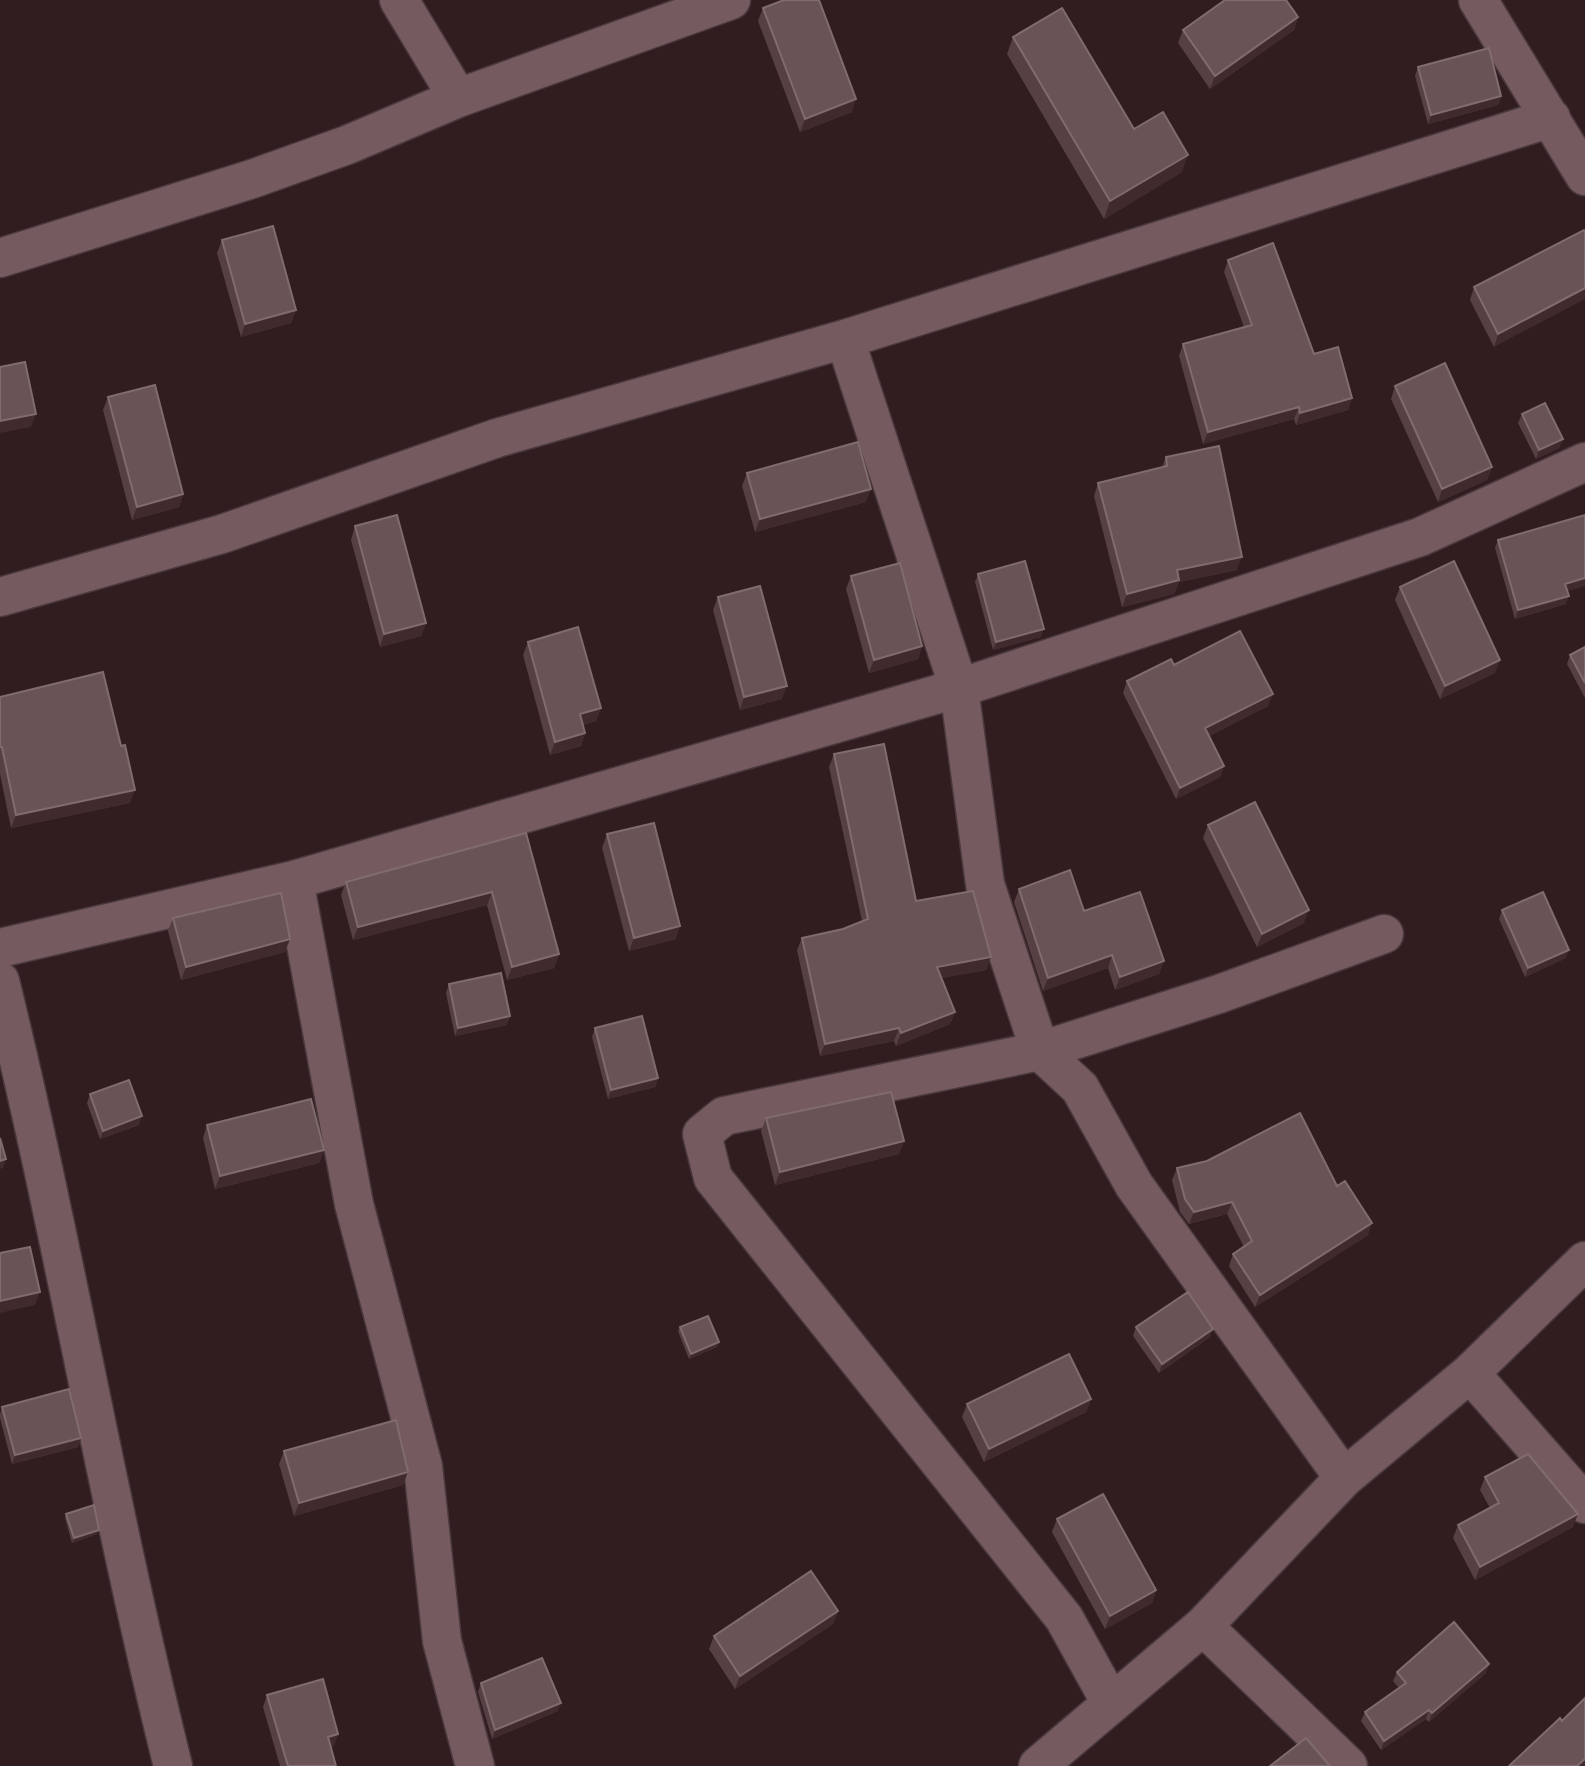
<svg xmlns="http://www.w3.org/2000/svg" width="1585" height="1766" viewBox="0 0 1585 1766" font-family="'Exo 2',sans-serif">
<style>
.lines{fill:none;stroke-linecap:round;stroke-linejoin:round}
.minor-casing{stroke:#4a393c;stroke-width:41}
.minor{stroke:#755b5f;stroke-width:38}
.wall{fill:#574044}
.shaded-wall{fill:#412a2e}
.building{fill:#695356;stroke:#806b6e;stroke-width:2}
</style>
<rect width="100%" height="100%" fill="#311c20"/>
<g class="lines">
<g class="minor-casing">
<path id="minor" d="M399,0L458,98L731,0
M1478,0L1585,176
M0,258L252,179L347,145L458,98
M845,339L959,688L985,884L1040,1051L1080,1088L1134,1185L1344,1478
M0,597L222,534L497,438L845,339L1551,118
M294,880L354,1204L423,1466L442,1641L475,1766
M0,948L294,880L959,688L1420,537L1585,462
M0,981C64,1241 108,1506 173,1766
M1470,1373L1585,1504
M1203,1626L1348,1766
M1111,1703L1064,1618L713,1178L702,1134L724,1116L1040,1051L1219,994L1384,934
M1038,1766L1203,1626L1344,1478L1470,1373L1585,1261"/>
</g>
<use href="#minor" class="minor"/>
</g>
<path class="wall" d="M763,8L852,112L800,132L758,21Z
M1298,17L1294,30L1210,89L1178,43L1183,30Z
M1013,37L1134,129L1182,172L1104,219L1007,54Z
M1418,67L1501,96L1498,105L1428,124L1415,76Z
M1585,232L1494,347L1470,300L1474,287Z
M222,240L296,310L291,323L241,337L217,253Z
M1228,260L1314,354L1352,398L1348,410L1296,425L1294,419L1203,444L1179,356L1183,344L1244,327L1224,272Z
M1395,386L1492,467L1487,480L1438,502L1391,399Z
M108,397L183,494L179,507L132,520L103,410Z
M1522,414L1563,439L1559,448L1536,459L1518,423Z
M1166,457L1237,570L1179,582L1174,594L1122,607L1094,496L1098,483L1162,467Z
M747,473L866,502L755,532L742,486Z
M355,526L426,623L421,636L380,647L351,540Z
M1498,540L1568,591L1566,604L1515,619L1495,548Z
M978,574L1041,637L993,650L975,582Z
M851,576L922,646L918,659L869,673L846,589Z
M1400,587L1495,673L1440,699L1395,600Z
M718,597L782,699L740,710L713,610Z
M528,642L601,708L596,721L583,725L585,733L581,746L550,755L523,655Z
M1585,647V698L1567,664L1570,655Z
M1174,665L1268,706L1209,736L1224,766L1220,777L1176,799L1123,693L1127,681Z
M0,697L130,803L11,828L0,774Z
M834,754L916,901L991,957L986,970L941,978L955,1012L950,1024L896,1046L894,1041L820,1056L797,950L802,938L843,929L862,921L829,767Z
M1208,825L1304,923L1257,947L1203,838Z
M526,833L559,954L554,968L507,980L487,905L353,940L341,895L346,882Z
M607,834L676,939L629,951L602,848Z
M1019,889L1084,911L1164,961L1159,974L1115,990L1108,968L1043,991L1014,902Z
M1502,910L1566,958L1525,977L1499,919Z
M173,918L285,952L181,980L168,931Z
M449,984L507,1025L455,1036L446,993Z
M595,1028L658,1078L655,1087L608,1099L592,1037Z
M90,1094L139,1125L100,1139L87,1103Z
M766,1118L904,1141L899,1154L775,1185L761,1131Z
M207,1125L324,1150L319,1163L215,1189L203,1138Z
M1177,1168L1368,1235L1255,1307L1229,1266L1233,1254L1244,1247L1227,1214L1189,1224L1180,1212L1172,1180Z
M680,1327L719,1342L717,1347L689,1359L678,1331Z
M1136,1327L1210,1337L1159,1373L1133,1336Z
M1091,1399L1086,1412L984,1462L962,1417L967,1404Z
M2,1407L81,1438L78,1447L12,1464L0,1418V1414Z
M284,1451L403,1485L294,1516L279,1464Z
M1485,1477L1573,1527L1475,1580L1453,1538L1458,1525L1490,1508L1480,1490Z
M66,1514L97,1534L72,1543L65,1518Z
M1057,1519L1156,1590L1152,1603L1105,1629L1052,1532Z
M838,1611L833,1624L735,1689L709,1649L714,1636Z
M1397,1672L1486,1673L1429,1722L1426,1719L1381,1750L1361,1721L1365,1712L1399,1688L1393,1681Z
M481,1683L558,1711L492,1739L478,1692Z
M267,1695L334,1746L331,1747L336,1766H280L263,1707Z"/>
<path class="shaded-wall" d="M1298,17L1294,30L1210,89L1215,76Z
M1501,96L1498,105L1428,124L1431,115Z
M856,99L852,112L800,132L805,119Z
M1188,155L1182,172L1104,219L1110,201Z
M1585,288V299L1494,347L1498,334Z
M296,310L291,323L241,337L245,324Z
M1352,398L1348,410L1296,425L1300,413Z
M1299,407L1294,419L1203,444L1208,432Z
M36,414L31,427L0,433V421Z
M1563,439L1559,448L1536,459L1539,450Z
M1492,467L1487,480L1438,502L1442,489Z
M871,489L866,502L755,532L760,519Z
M183,494L179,507L132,520L137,507Z
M1242,557L1237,570L1179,582L1174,594L1122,607L1127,594L1177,570Z
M1585,578V586L1562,593L1565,584Z
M1569,596L1566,604L1515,619L1518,610Z
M426,623L421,636L380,647L384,634Z
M1044,629L1041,637L993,650L996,642Z
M922,646L918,659L869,673L874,660Z
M1500,660L1495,673L1440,699L1445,686Z
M787,686L782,699L740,710L744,697Z
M1273,694L1268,706L1201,740L1205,728Z
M601,708L596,721L575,727L580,714Z
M585,733L581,746L550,755L555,742Z
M1224,766L1220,777L1176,799L1180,788Z
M135,790L130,803L11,828L16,815Z
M492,892L487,905L353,940L358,927Z
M1309,910L1304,923L1257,947L1262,934Z
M680,926L676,939L629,951L634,938Z
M290,939L285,952L181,980L186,967Z
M1569,950L1566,958L1525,977L1528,968Z
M559,954L554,968L507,980L512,967Z
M1112,955L1108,968L1043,991L1048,978Z
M991,957L986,970L932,980L937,967Z
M1164,961L1159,974L1115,990L1120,977Z
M955,1012L950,1024L896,1046L901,1033Z
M510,1016L507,1025L455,1036L458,1028Z
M899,1028L894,1041L820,1056L825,1044Z
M658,1078L655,1087L608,1099L611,1090Z
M142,1116L139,1125L100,1139L103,1131Z
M904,1141L899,1154L775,1185L780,1172Z
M324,1150L319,1163L215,1189L220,1176Z
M6,1159L3,1168L0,1169V1161Z
M1232,1202L1227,1214L1189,1224L1194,1212Z
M1372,1223L1368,1235L1255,1307L1260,1295Z
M40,1292L35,1305L0,1313V1301Z
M1213,1329L1210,1337L1159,1373L1162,1364Z
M719,1342L717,1347L689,1359L691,1354Z
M1091,1399L1086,1412L984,1462L989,1449Z
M81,1438L78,1447L12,1464L15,1455Z
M408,1472L403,1485L294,1516L299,1503Z
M1578,1514L1573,1527L1475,1580L1480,1567Z
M99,1530L97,1534L72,1543L74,1538Z
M1156,1590L1152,1603L1105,1629L1110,1616Z
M838,1611L833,1624L735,1689L740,1676Z
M1489,1664L1486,1673L1429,1722L1432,1713Z
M561,1703L558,1711L492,1739L495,1730Z
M1429,1710L1426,1719L1381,1750L1384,1741Z
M338,1734L334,1746L324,1749L328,1737Z
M1585,1759V1766H1577Z"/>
<path class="building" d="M784,0H819L856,99L805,119L763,8Z
M1225,0H1286L1298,17L1215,76L1183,30Z
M1062,8L1134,129L1163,112L1188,155L1110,201L1013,37Z
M1489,48L1501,96L1431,115L1418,67Z
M273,226L296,310L245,324L222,240Z
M1584,230L1585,232V288L1498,334L1474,287Z
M1273,243L1314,354L1338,347L1352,398L1300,413L1299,407L1208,432L1183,344L1252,325L1228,260Z
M25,362L36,414L0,421V367Z
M1445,363L1492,467L1442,489L1395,386Z
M155,385L183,494L137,507L108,397Z
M1545,403L1563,439L1539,450L1522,414Z
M858,442L871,489L760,519L747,473Z
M1219,446L1242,557L1177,570L1179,580L1127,594L1098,483L1167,466L1166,457Z
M397,515L426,623L384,634L355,526Z
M1585,515V578L1565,584L1569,596L1518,610L1498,540Z
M1025,561L1044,629L996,642L978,574Z
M1454,561L1500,660L1445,686L1400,587Z
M900,563L922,646L874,660L851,576Z
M760,586L787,686L744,697L718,597Z
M578,627L601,708L580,714L585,733L555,742L528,642Z
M1240,631L1273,694L1205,728L1224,766L1180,788L1127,681L1171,659L1174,665Z
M1585,647V683L1570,655Z
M103,672L121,746L125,745L135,790L16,815L2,747H0V697Z
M884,744L916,901L973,891L991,957L937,967L955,1012L901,1033L899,1028L825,1044L802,938L843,929L868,919L834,754Z
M1255,802L1309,910L1262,934L1208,825Z
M654,823L680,926L634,938L607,834Z
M526,833L559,954L512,967L492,892L358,927L346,882Z
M1070,870L1084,911L1140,892L1164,961L1120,977L1112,955L1048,978L1019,889Z
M1543,892L1569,950L1528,968L1502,910Z
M281,893L290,939L186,967L173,918Z
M501,973L510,1016L458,1028L449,984Z
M642,1016L658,1078L611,1090L595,1028Z
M129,1080L142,1116L103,1131L90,1094Z
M891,1092L904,1141L780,1172L766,1118Z
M311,1099L324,1150L220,1176L207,1125Z
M1300,1113L1337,1186L1345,1181L1372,1223L1260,1295L1233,1254L1252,1241L1232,1202L1194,1212L1185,1199L1177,1168L1207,1161Z
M0,1138L6,1159L0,1161Z
M30,1247L40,1292L0,1301V1253Z
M1188,1292L1213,1329L1162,1364L1136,1327Z
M708,1316L719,1342L691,1354L680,1327Z
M1069,1354L1091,1399L989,1449L967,1404Z
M69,1389L81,1438L15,1455L2,1407Z
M396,1420L408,1472L299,1503L284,1451Z
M1528,1454L1578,1514L1480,1567L1458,1525L1499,1503L1485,1477Z
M1103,1494L1156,1590L1110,1616L1057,1519Z
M94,1505L99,1530L74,1538L66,1514Z
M811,1571L838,1611L740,1676L714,1636Z
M1454,1622L1489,1664L1432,1713L1429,1710L1384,1741L1365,1712L1406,1683L1397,1672Z
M542,1658L561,1703L495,1730L481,1683Z
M323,1679L338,1734L328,1737L336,1766H288L267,1695Z
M1585,1698V1759L1577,1766H1509L1560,1718L1562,1721Z
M1306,1738L1330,1766H1270Z"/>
</svg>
